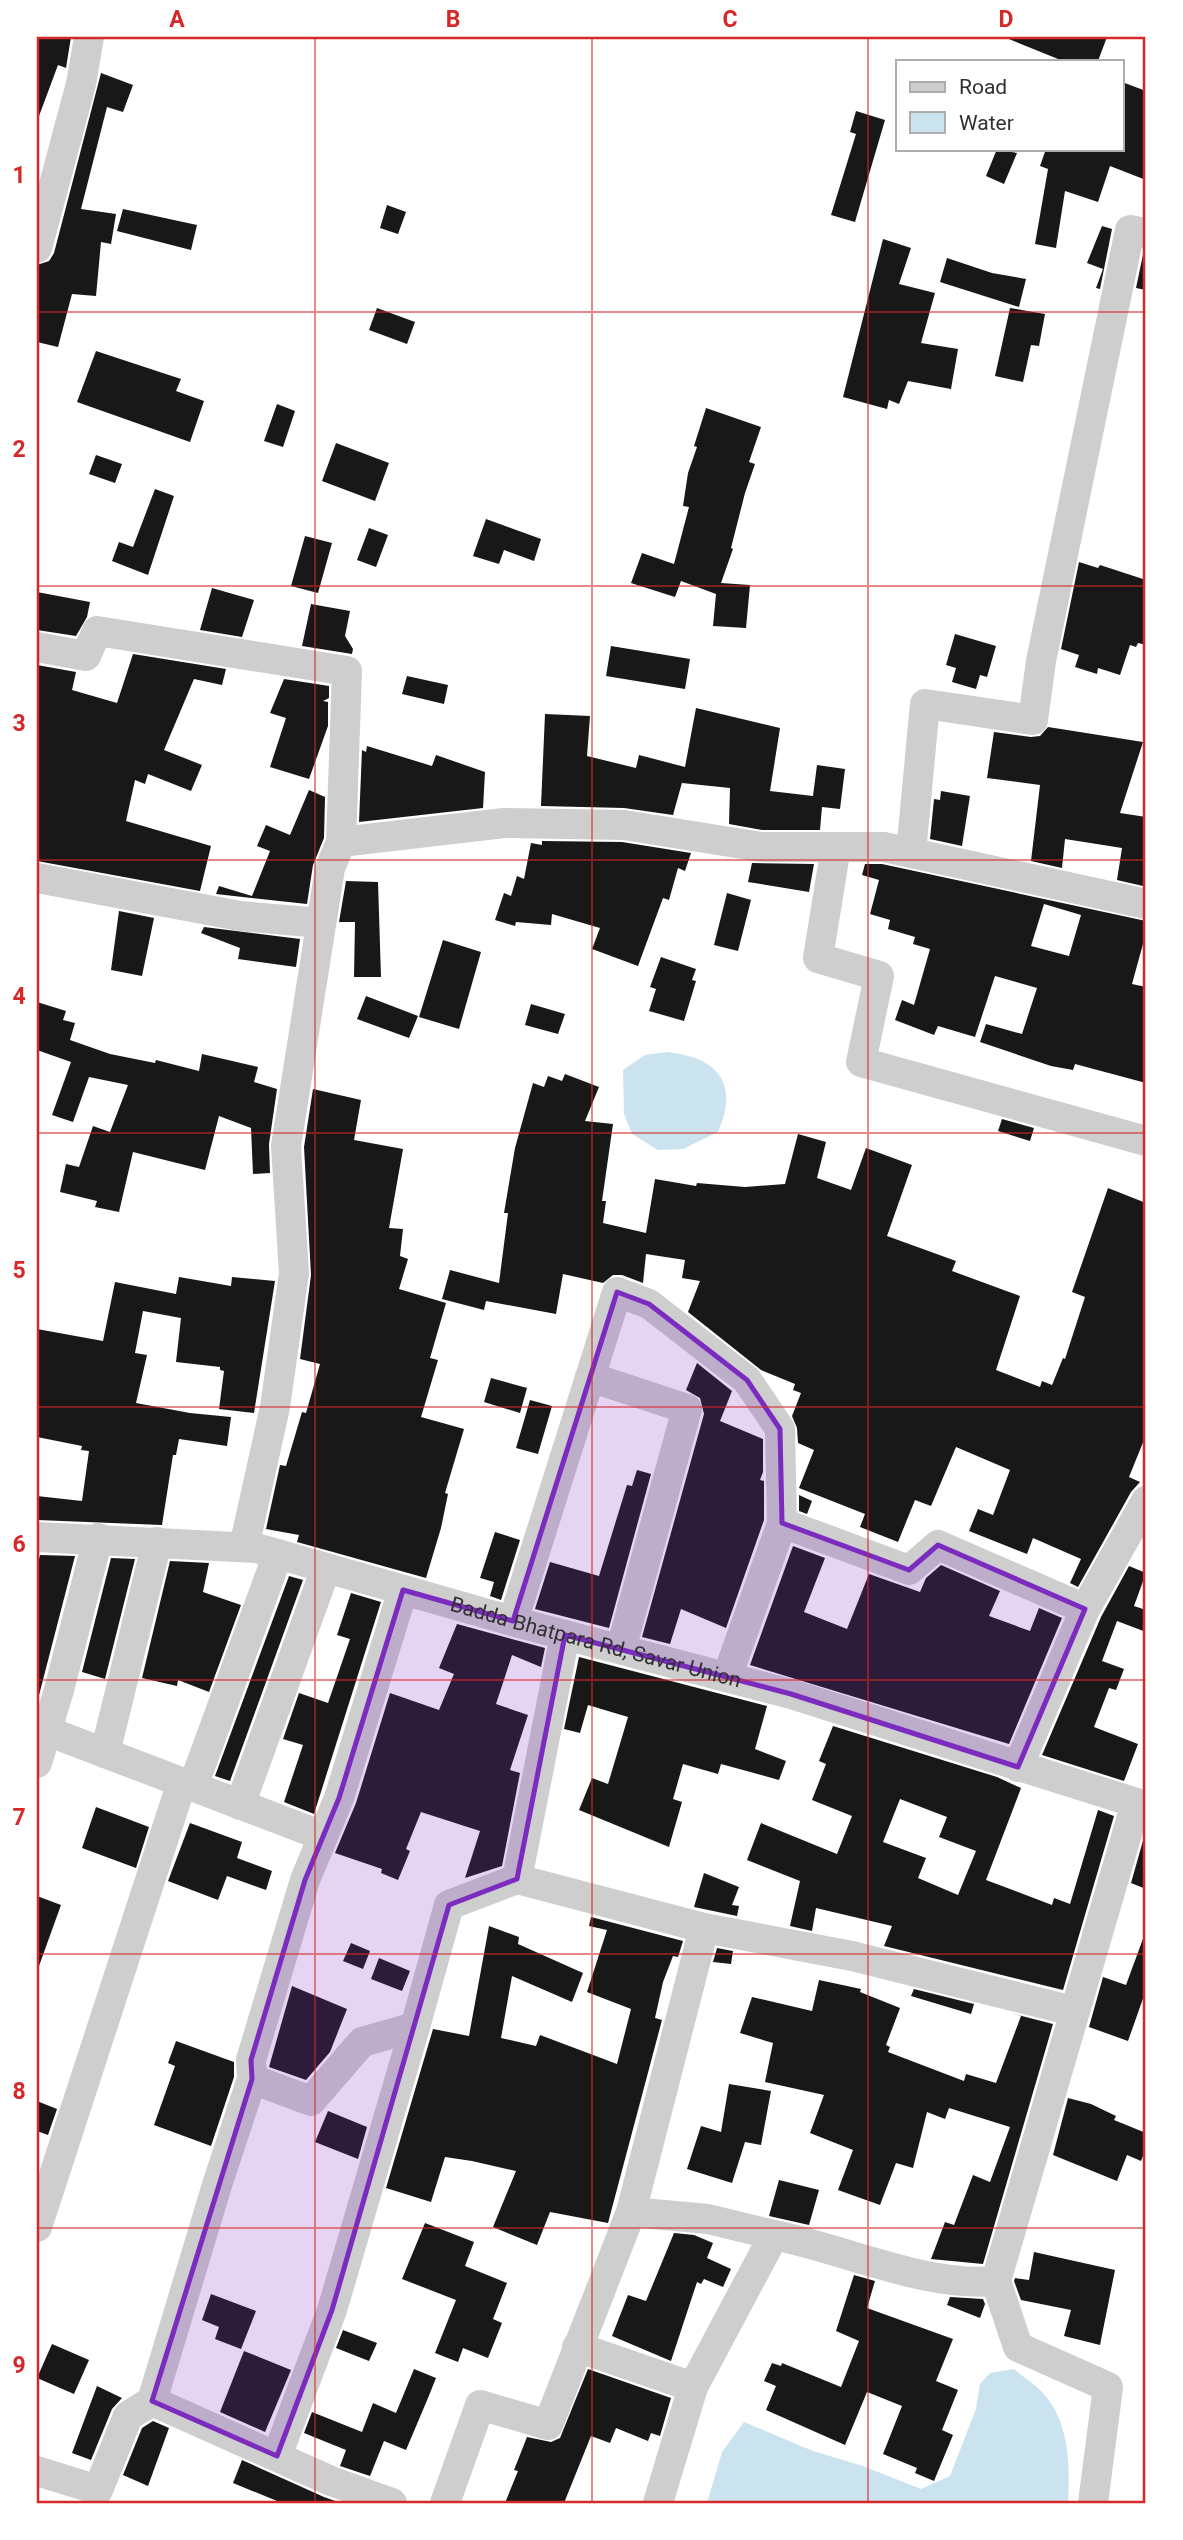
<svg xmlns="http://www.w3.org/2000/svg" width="1183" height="2540" viewBox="0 0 1183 2540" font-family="Roboto,sans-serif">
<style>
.water{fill:#cae3ef}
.building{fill:#181818;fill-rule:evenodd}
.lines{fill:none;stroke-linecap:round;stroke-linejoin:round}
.street{stroke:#cecece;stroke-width:30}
.marked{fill:#7b2cbf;fill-opacity:0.2;stroke:#7b2cbf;stroke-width:5;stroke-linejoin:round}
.grid{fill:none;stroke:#d62828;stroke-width:2;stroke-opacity:0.55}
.labels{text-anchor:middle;stroke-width:7;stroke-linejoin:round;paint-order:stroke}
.street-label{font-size:21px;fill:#313131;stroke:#fff}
.neatline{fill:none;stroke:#d62828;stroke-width:2.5}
.grid-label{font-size:23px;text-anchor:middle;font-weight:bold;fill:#d62828}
</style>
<rect width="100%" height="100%" fill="#fff"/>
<path class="water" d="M668,1052C719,1058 739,1084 718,1132L683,1149L658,1150L632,1134L624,1114L623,1070L645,1055Z
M1014,2369C1023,2377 1035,2384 1043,2393C1070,2423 1070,2466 1068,2503H707L722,2452L744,2422L813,2451L863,2466L921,2489L950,2476L976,2409L980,2384L990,2373Z"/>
<path class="building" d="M37,37H71L66,68L58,65L39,116Z
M1004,37H1107L1098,61H1063Z
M101,73L133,85L123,112L107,107L81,209L116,214L111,244L101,242L96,296L72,294L58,347L37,342V265L49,261L54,253Z
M1122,82L1146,91V180L1110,166L1098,202L1065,191L1056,248L1035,244L1048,169L1040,166L1046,149H1122Z
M856,111L885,120L855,222L831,215L856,134L850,132Z
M997,149L1017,153L1004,184L986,176Z
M387,205L406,212L398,234L380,228Z
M123,209L197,225L191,250L117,231Z
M1102,226L1112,229L1100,289L1096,288L1103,269L1087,263Z
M883,239L911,248L899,284L935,293L921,343L958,349L951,389L908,381L899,404L889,400L887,409L843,397Z
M1144,250H1146V290L1136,288Z
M947,258L992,273L1026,279L1019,307L940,282Z
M377,308L415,322L407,344L369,330Z
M1010,308L1045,314L1039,346L1031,345L1023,382L995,376Z
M96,351L181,379L176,391L204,401L190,442L77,402Z
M277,404L295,411L283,447L264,441Z
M706,408L761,427L749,462L755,464L745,493L731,548L733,549L721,583L750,585L746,628L713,626L716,594L681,581L675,597L631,583L642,553L674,564L689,507L683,506L688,473L697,447L694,446Z
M336,443L389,463L375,501L322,481Z
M96,455L122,464L115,483L89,474Z
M155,489L174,496L148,575L112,561L119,542L133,547Z
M486,519L541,539L534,561L504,550L499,564L473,556Z
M369,528L388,535L376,567L357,560Z
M305,536L332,543L318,593L291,586Z
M1079,562L1098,568L1100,565L1146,580V645L1138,643L1136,647L1130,645L1120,675L1098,668L1097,674L1075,667L1079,655L1061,649Z
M212,588L254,600L242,637L200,630Z
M37,592L90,602L87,617L76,636L37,630Z
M311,604L350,611L345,636L353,649L352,654L302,646Z
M955,634L996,646L987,677L980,675L976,689L952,682L956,668L946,665Z
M611,646L690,659L685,689L606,676Z
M133,654L226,669L222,685L194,679L164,750L202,765L191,791L148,774L145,784L135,780L126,821L211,846L200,891L37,861V665L76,672L72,690L117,703Z
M407,676L448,685L444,704L402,694Z
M284,679L329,686V698L323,701L328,702V726L309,779L270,767L286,718L270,713Z
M696,708L780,728L770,791L813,796L817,765L845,769L840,809L822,807L820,830H762L729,824L730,788L682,783L683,779L673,815L624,808L541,806L545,714L590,716L587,756L636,768L639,755L685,767Z
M1048,727L1143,742L1120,813L1146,817L1143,886L1117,880L1122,848L1065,839L1062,868L1031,861L1040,785L987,778L994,732L1031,737L1040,736Z
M367,746L432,766L436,755L485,772L483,808L359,822L362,750L366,752Z
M309,790L325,797L324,838L313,865L307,904L216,894L219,886L252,896L270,851L257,846L266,825L290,835Z
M941,791L970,796L962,846L930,839L934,799L940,800Z
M542,841L622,842L691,853L685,871L678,868L669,900L663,898L638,966L592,949L600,928L552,914L551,925L516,922L515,926L495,920L504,893L511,896L517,876L524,879L531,843L542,845Z
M752,863L814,864L809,892L748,882Z
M865,864H882L1146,921V933L1132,984L1146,987V1083L1075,1064L1073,1070L1051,1066L980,1042L986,1024L1022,1034L1037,988L995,976L975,1037L938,1026L934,1035L895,1020L902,1000L914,1005L930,949L913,944L915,937L888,929L890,920L870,914L879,880L862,875ZM1044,904L1081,915L1069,956L1031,946Z
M346,881L378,882L381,977H354L355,922H339Z
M727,893L751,900L738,951L714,945Z
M119,911L154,918L142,976L111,970Z
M204,927L300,939L296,967L238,959L240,948L201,933Z
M443,940L481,952L459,1029L419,1017Z
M661,957L696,969L692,980L696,981L684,1021L649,1011L656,989L650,987Z
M366,996L418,1016L409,1038L357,1019Z
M37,1002L66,1011L63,1020L75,1023L70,1040L110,1054L155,1063L156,1060L199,1071L202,1054L258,1067L254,1082L277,1089L269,1144L270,1173L253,1174L251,1128L219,1116L205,1170L133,1152L119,1212L95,1207L97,1201L60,1192L66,1164L79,1167L93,1126L110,1132L128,1085L89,1077L73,1122L52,1115L71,1062L37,1050Z
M531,1004L565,1014L558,1034L525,1025Z
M565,1074L599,1087L585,1121L613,1124L602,1201H606L603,1223L646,1233L655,1179L696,1186L697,1183L745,1187L785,1184L798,1134L826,1142L817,1178L851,1190L866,1148L912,1165L887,1236L956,1261L952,1271L1020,1296L996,1370L1040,1387L1042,1381L1052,1385L1063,1358L1065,1359L1085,1297L1072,1292L1108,1188L1146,1203V1435L1129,1477L1140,1482L1131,1492L1078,1587L1070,1583L1081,1559L1033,1538L1027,1554L969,1531L978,1509L993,1515L1010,1470L956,1447L931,1506L915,1500L898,1542L860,1527L865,1514L799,1488L814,1450L798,1443L797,1428L792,1416L801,1393L793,1390L795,1384L761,1370L688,1312L700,1281L682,1278L685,1260L646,1254L643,1283L622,1275H613L603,1283L563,1274L556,1314L486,1301L484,1310L442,1299L450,1270L499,1283L508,1213H504L515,1148L533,1083L544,1087L548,1076L562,1081Z
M313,1089L361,1100L354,1140L403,1149L389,1228L403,1229L400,1256L408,1259L399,1289L446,1303L430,1358L438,1360L421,1417L464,1429L445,1493L448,1494L441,1528L426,1578L297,1542L299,1535L266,1529L280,1465L286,1466L302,1412L306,1413L320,1364L300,1359L311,1275L304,1147Z
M1002,1119L1034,1128L1030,1141L998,1131Z
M179,1277L231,1286L232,1277L275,1281L254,1413L219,1409L224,1371L220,1370V1367L176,1362L181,1318L143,1311L135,1353L147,1355L136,1403L190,1413L231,1417L227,1446L179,1439L176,1455H173L162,1525L37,1520V1496L82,1501L89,1451L81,1450L82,1446L37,1437V1329L103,1341L115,1282L176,1294Z
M697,1363L732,1391L720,1421L763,1439V1472L760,1480L764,1481V1520L726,1628L681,1609L670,1644L642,1637L704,1414L700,1398L686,1390Z
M491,1378L527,1388L520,1413L484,1402Z
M530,1400L552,1406L538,1454L516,1448Z
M637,1470L651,1474L609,1628L535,1609L550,1562L599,1576L627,1485L632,1486Z
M799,1495L812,1501L807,1514L799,1511Z
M495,1532L520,1540L501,1600L490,1596L494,1582L480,1578Z
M793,1546L825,1558L804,1612L847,1629L869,1574L920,1592L926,1578L941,1565L1000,1591L989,1616L1030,1631L1039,1608L1062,1618L1009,1744L750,1665Z
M40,1555L75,1556L37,1703V1567Z
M111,1558L135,1559L105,1679L82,1672Z
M170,1561L209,1563L203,1592L241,1605L209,1692L178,1680L177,1686L142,1678Z
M1129,1566L1146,1573L1134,1606L1146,1610V1632L1117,1621L1102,1661L1124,1669L1116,1690L1109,1688L1094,1727L1138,1744L1124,1781L1042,1755L1101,1617Z
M289,1576L303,1580L230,1781L215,1776Z
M351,1593L381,1602L314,1814L284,1802L303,1745L283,1739L299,1693L328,1703L350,1639L337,1635Z
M457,1624L545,1648L541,1667L512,1655L496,1704L528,1715L510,1770L520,1773L502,1866L465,1878L480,1831L421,1812L406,1849L410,1851L398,1880L381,1873L382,1869L335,1853L356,1803L390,1693L439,1710L454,1674L439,1668Z
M579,1657L767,1706L755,1749L786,1761L779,1780L721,1764L718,1774L683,1764L673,1799L682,1802L669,1847L579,1810L592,1778L608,1784L628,1717L588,1705L580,1733L564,1729Z
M833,1726L997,1777L1021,1788L986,1880L1052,1905L1054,1898L1070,1904L1098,1810L1114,1816L1063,1990L884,1946L892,1926L816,1908L812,1931L790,1926L800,1881L747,1860L761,1823L837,1854L852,1816L812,1800L826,1764L819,1761ZM900,1799L947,1817L939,1837L976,1851L958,1895L918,1878L926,1858L883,1842Z
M96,1807L149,1827L136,1868L82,1848Z
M190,1823L242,1842L237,1858L272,1871L266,1890L227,1876L218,1900L168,1881Z
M1146,1830V1889L1131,1883Z
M704,1873L739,1887L732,1905L739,1906L737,1916L694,1907Z
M37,1896L61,1905L39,1966H37Z
M591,1917L683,1941L678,1957L673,1956L663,1982L655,2018L662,2020L608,2223L550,2212L537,2245L493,2227L516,2171L472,2161L445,2157L431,2202L386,2188L433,2029L469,2036L489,1926L519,1937L518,1944L583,1973L572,2002L512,1976L501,2038L536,2046L540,2035L617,2064L631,2009L587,1992L607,1930L589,1926Z
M1144,1936L1146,1990L1128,2041L1089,2027L1103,1977L1126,1985Z
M351,1943L370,1951L363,1969L343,1961Z
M717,1948L733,1951L731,1964L713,1962Z
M379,1958L410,1971L402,1991L371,1979Z
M819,1980L861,1989L860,1992L900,2008L886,2045L890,2047L888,2052L964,2081L966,2074L996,2083L1021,2016L1014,2014L1053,2024L983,2264L931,2259L945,2222L954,2225L973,2175L990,2182L1010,2127L949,2108L945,2119L927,2112L913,2168L896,2163L880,2205L838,2190L853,2150L810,2133L824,2095L765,2082L773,2043L740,2033L752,1997L812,2011Z
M292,1986L347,2009L330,2052L306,2080L269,2067Z
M914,1989L974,2004L971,2014L911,1996Z
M176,2041L234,2062V2077L211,2146L154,2125L175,2066L168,2063Z
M729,2084L771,2091L761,2145L745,2142L732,2183L687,2169L701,2126L721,2132Z
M1068,2098L1091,2104L1116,2116L1114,2120L1146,2133V2148L1141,2161L1127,2155L1117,2181L1053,2155Z
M37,2101L57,2109L48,2135L37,2131Z
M328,2111L367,2127L358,2159L315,2142Z
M779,2180L819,2190L809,2225L769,2216Z
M425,2223L474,2242L465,2266L507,2283L493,2319L502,2323L488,2358L463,2348L458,2362L435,2353L456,2300L402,2279Z
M674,2233L694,2235L713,2243L707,2258L731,2269L723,2287L704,2279L701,2284L697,2282L671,2361L612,2336L628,2295L646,2301Z
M1034,2252L1115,2270L1100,2345L1064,2336L1071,2310L1021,2300L1014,2281L1015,2278L1029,2280Z
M854,2275L875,2281L867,2308L953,2339L936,2381L958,2390L942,2430L953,2435L934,2481L915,2473L917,2468L883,2454L902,2406L867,2392L845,2445L766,2410L776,2386L764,2381L772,2363L781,2366L782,2363L841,2387L859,2341L836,2331Z
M211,2294L256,2311L241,2349L215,2339L219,2327L202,2320Z
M950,2297L983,2299L985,2304L980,2318L947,2305Z
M343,2330L377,2343L369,2361L336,2348Z
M52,2344L89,2360L74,2394L37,2378Z
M244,2351L291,2370L265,2432L220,2412Z
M414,2369L436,2378L428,2398L406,2450L384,2441L370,2476L340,2466L346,2450L304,2433L312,2412L362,2432L373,2403L396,2413Z
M588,2369L671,2398L660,2436L651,2433L648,2441L616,2428L610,2443L591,2436L564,2503H505L518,2471L514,2470L527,2437L551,2442L560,2438Z
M97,2386L122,2398L112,2409L91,2460L72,2453Z
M153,2421L169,2428L148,2486L123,2475L142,2428Z
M242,2460L324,2497L341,2503H282L233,2483Z"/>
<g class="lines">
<g class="street">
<path d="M37,248L81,84L89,37"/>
<path d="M37,647L86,656L97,631L347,671L341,842L504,823L624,825L761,847H884L1146,904"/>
<path d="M836,847L818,958L879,976L861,1062L1146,1141"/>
<path d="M911,853L925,704L1033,720L1041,661L1130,230L1146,233"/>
<path d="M37,878L240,916L321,923"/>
<path d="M590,1377L687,1409L621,1649"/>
<path id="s1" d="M37,1537L256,1548L519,1623L791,1694L1146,1806"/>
<path d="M244,1547L275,1407L294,1273L286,1146L330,868L341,842"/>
<path d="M513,1621L617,1292L649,1304L747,1380L780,1429L782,1523"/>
<path d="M727,1677L782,1523L909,1570L938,1545L1085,1609"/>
<path d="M47,1731L323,1836"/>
<path d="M105,1753L157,1542"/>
<path d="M37,1763L59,1690L98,1538"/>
<path d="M1018,1767L1085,1609L1146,1501"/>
<path d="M193,1786L278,1554"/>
<path d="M240,1805L326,1568"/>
<path d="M517,1879L704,1928L852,1956L1073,2011"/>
<path d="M704,1928L631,2212L708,2219L774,2235"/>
<path d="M252,2079L251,2060L305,1880L339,1798L403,1590"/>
<path d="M37,2227L182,1782"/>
<path d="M577,2347L693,2387"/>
<path d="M277,2456L332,2310L415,2027"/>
<path d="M37,2471L98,2490L128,2416L152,2401"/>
<path d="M392,2503L331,2481L152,2401L217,2185L252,2079L311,2101L362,2042L415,2027L449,1905L517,1879L565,1635"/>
<path d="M445,2503L480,2405L548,2425L631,2212"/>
<path d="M658,2503L693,2387L774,2235C844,2249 927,2288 996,2281"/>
<path d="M1093,2503L1108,2387L1018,2347L996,2281L1136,1803"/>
</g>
</g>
<path class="marked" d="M617,1292L649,1304L747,1380L780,1429L782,1523L909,1570L938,1545L1085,1609L1018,1767L791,1694L565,1635L517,1879L449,1905L332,2310L277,2456L152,2401L252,2079L251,2060L305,1880L339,1798L403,1590L513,1621Z"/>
<path class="grid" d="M315,37V2503M592,37V2503M868,37V2503M37,312H1146M37,586H1146M37,860H1146M37,1133H1146M37,1407H1146M37,1680H1146M37,1954H1146M37,2228H1146"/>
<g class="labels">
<g class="street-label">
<text dy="7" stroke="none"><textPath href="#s1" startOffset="572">Badda Bhatpara Rd, Savar Union</textPath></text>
</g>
</g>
<rect width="1183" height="2540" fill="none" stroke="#ffffff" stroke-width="77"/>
<rect x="896" y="60" width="228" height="91" fill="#ffffff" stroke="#adadad" stroke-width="2"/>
<rect x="910" y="82" width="35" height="10" fill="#cecece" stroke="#adadad" stroke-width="2"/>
<text x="959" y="94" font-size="21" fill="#313131">Road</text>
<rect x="910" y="112" width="35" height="21" fill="#cae3ef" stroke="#adadad" stroke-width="2"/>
<text x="959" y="130" font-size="21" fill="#313131">Water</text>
<rect x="38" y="38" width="1106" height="2464" class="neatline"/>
<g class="grid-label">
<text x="177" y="27">A</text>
<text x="453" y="27">B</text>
<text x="730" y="27">C</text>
<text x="1006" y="27">D</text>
<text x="19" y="183">1</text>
<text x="19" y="457">2</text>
<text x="19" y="731">3</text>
<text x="19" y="1004">4</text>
<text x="19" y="1278">5</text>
<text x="19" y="1552">6</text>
<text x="19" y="1825">7</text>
<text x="19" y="2099">8</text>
<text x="19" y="2373">9</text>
</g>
</svg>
